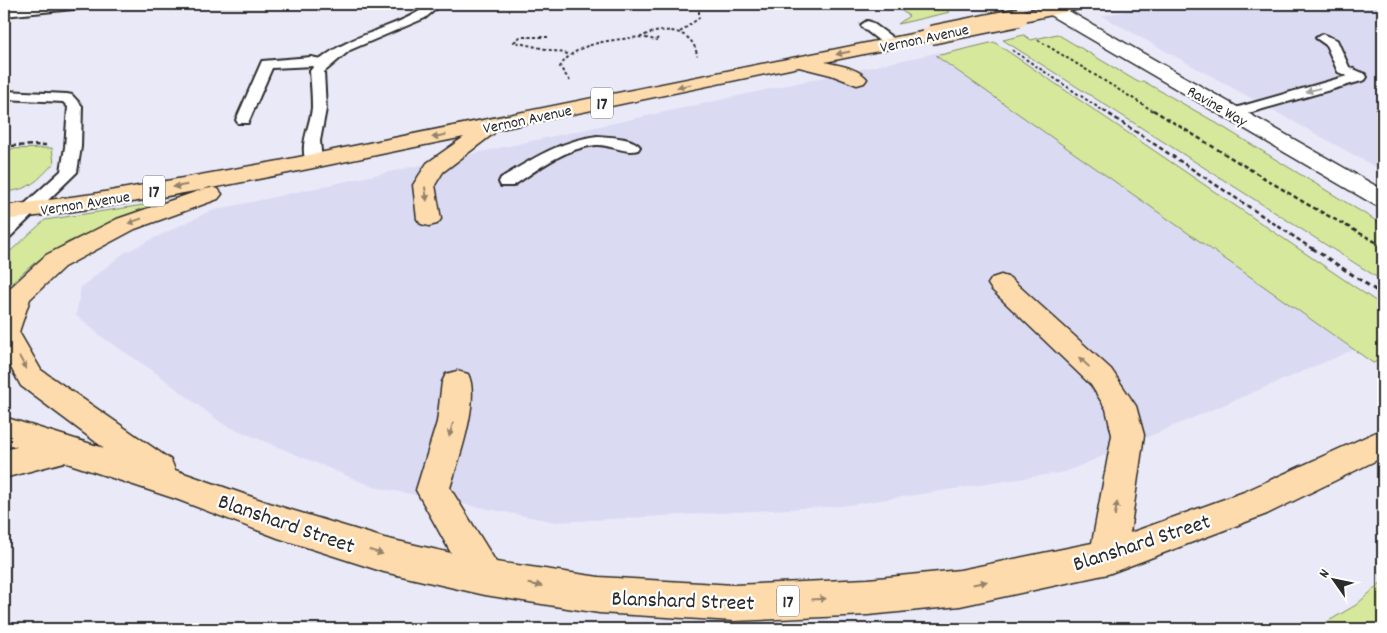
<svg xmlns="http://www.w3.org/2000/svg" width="1387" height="633" viewBox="0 0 1387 633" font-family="Dekko,sans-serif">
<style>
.built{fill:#dadaf3}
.green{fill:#d5e89c;stroke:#808a64}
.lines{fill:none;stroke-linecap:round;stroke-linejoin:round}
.service-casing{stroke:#2b2b2b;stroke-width:4}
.tertiary-casing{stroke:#2b2b2b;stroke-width:3}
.trunk-casing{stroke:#2b2b2b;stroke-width:3}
.path-far2{stroke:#2b2b2b;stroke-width:2;stroke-dasharray:3 2.5;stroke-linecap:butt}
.path-far1{stroke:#2b2b2b;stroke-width:2.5;stroke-dasharray:4.5 3;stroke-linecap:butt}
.path{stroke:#2b2b2b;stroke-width:3;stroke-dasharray:5 4;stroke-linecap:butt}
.service{fill:#fff;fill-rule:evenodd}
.tertiary{fill:#fff;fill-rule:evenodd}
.trunk{fill:#fedbac;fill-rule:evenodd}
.trunk-bridge-casing{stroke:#2b2b2b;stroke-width:21;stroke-linecap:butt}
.trunk-bridge{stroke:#fedbac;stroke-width:18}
.oneway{fill:#94836c}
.oneway2{fill:#a0a0a0}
.labels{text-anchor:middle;stroke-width:4.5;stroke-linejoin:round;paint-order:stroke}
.far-street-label{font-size:16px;fill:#2b2b2b;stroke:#fff}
.shield{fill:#fff;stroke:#6b6b6b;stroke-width:1}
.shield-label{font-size:18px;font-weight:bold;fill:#2b2b2b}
.near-street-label{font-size:22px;fill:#2b2b2b;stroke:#fff}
</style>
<rect width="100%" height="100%" fill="#e9e9f8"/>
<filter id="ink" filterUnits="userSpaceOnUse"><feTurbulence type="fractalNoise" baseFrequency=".02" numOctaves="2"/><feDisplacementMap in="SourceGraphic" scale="10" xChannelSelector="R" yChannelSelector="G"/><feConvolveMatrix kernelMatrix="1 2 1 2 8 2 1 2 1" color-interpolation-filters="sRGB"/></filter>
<g filter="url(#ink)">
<path class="built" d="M1162,4H1383V171L1102,16Z
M940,52L1353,350L1065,472L841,506L556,522L374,487L223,424L152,370L102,337L76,315L81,287L124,253L210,211Z"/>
<path class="green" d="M892,4H937L950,12L898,24L909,16Z
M1057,34L1138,82L1143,81L1208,118L1383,225V281L1003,40L1024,35L1031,40Z
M994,42L1383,306V359L1373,363L936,56Z
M52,148L54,163C37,181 30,190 4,192V149Z
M157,203L68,242L33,264L4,290V257L45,220Z
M1383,581V629H1315L1356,605Z"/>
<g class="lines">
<g class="service-casing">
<path id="service" d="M50,4H89L83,8L4,16V8Z
M429,4H442L425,18L350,50L324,72L326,109L320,141L322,162L320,165H308C297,148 311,125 312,107C312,95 311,83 310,71L314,66L272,68L248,123H238L236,120L262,61L311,57L321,59C354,32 400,28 429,4Z
M867,21L871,22L896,40L897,43L896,46H886L863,28L861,25Z
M1322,34L1337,40L1349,67L1365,74L1367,77L1365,80L1238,116H1228L1226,113L1228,110L1347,76L1338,72L1326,45L1316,38Z
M4,91L67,94L72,95L82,106L81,147L77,172L10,237L4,239V223L61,171L65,147L68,107L63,102L4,99Z
M597,136C609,137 633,137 640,147L638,150C624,154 610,144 596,145C565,148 538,169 513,186H501L499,182L501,178C532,159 560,141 597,136Z"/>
</g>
<g class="tertiary-casing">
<path id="tertiary" d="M1054,5L1060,6L1383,190V207L1375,205L1048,14L1046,10L1048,6Z"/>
</g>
<g class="trunk-casing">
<path id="trunk" d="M1060,4H1091L1089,7L1019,22L1013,21L1011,17L1013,13Z
M931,30L937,31L940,35L937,39L825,62C837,65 859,68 867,79L864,83L857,85L831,75L799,67L496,130L493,134L443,172L435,185L441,219L437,224L429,226L421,224L417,219L413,185L427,163L464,137C311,168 158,203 4,220V206L93,194L279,161Z
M210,187L218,189L222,194L218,199L135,229L64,267L30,299L19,332L41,370L171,460L175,470L278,506L384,538L451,553L416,490L437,422L442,382L446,374L457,371L468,374C481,398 458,462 450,488L496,562L599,577L734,585L868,579L960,570L1092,543L1112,435L1106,409L1091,385L992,290L988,284L992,278L1001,275L1010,278L1111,369L1136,406L1144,435L1130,533L1244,492L1383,429V457L1267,514L1108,574L960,606L868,615L734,621L599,613L485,595L384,572L278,538L176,499L64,462L4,478V450L17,447L4,443V417L104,448L21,386L4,355L5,295L9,289L46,255L117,219Z"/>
</g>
<path class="path-far2" d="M680,32L699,18V4
M548,37H520L514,42L568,54
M658,38L656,40L641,37C662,26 694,28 697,56
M1038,40L1155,112
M1012,50L1105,112
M570,81L560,67C575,41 615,40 641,37"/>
<path class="path-far1" d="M1103,110L1314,250
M1153,110L1305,203L1383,246
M4,146L46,145"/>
<path class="path" d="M1312,248L1383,295"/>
<use href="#service" class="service"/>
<use href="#tertiary" class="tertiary"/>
<use href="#trunk" class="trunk"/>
<g class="trunk-bridge-casing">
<path id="trunk-bridge" d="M931,35L1019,17"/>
</g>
<use href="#trunk-bridge" class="trunk-bridge"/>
</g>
<defs><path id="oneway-solid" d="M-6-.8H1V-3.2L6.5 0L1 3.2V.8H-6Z" transform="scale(1.25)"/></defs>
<g class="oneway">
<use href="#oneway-solid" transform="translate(843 53) rotate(168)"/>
<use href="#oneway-solid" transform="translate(684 86) rotate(168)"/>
<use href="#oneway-solid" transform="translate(439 136) rotate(168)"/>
<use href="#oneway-solid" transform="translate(180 186) rotate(170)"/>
<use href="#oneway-solid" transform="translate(426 194) rotate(82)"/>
<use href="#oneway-solid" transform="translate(135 221) rotate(160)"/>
<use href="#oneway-solid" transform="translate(1084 362) rotate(-137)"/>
<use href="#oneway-solid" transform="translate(23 363) rotate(60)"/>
<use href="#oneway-solid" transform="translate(451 430) rotate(106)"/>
<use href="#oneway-solid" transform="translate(1116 509) rotate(-80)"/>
<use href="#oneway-solid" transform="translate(376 552) rotate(17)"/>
<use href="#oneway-solid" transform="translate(980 583) rotate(-12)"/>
<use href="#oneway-solid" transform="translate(535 585) rotate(9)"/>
<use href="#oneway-solid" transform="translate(819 599) rotate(-3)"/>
</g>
<use class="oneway2" href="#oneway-solid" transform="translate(1313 90) rotate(164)"/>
</g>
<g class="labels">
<g class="far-street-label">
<text transform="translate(924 37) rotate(-12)" y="6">Vernon Avenue</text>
<text transform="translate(1218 105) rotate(30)" y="6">Ravine Way</text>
<text transform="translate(527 118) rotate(-12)" y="6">Vernon Avenue</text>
<text transform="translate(85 202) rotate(-9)" y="6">Vernon Avenue</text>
</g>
<g class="shield">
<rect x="591" y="87.5" width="22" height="31" rx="4"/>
<rect x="143" y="175.5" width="22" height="31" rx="4"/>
<rect x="777" y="585.5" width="22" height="31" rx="4"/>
</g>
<g class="shield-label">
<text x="602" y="109">17</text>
<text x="154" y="197">17</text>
<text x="788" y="607">17</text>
</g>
<g class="near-street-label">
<text transform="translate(287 522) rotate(19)" y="8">Blanshard Street</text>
<text transform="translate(1141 541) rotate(-18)" y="8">Blanshard Street</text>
<text transform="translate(683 599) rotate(2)" y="8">Blanshard Street</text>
</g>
</g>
<rect width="1387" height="633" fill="none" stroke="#fff" stroke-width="20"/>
<rect x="10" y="10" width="1367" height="613" fill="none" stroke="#2b2b2b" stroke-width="2" filter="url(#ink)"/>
<g transform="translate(1334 580) rotate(303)" stroke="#ffffff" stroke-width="4" paint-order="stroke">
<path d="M0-4L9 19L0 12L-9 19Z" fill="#2b2b2b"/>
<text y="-8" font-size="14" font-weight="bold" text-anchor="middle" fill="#2b2b2b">N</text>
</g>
</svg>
